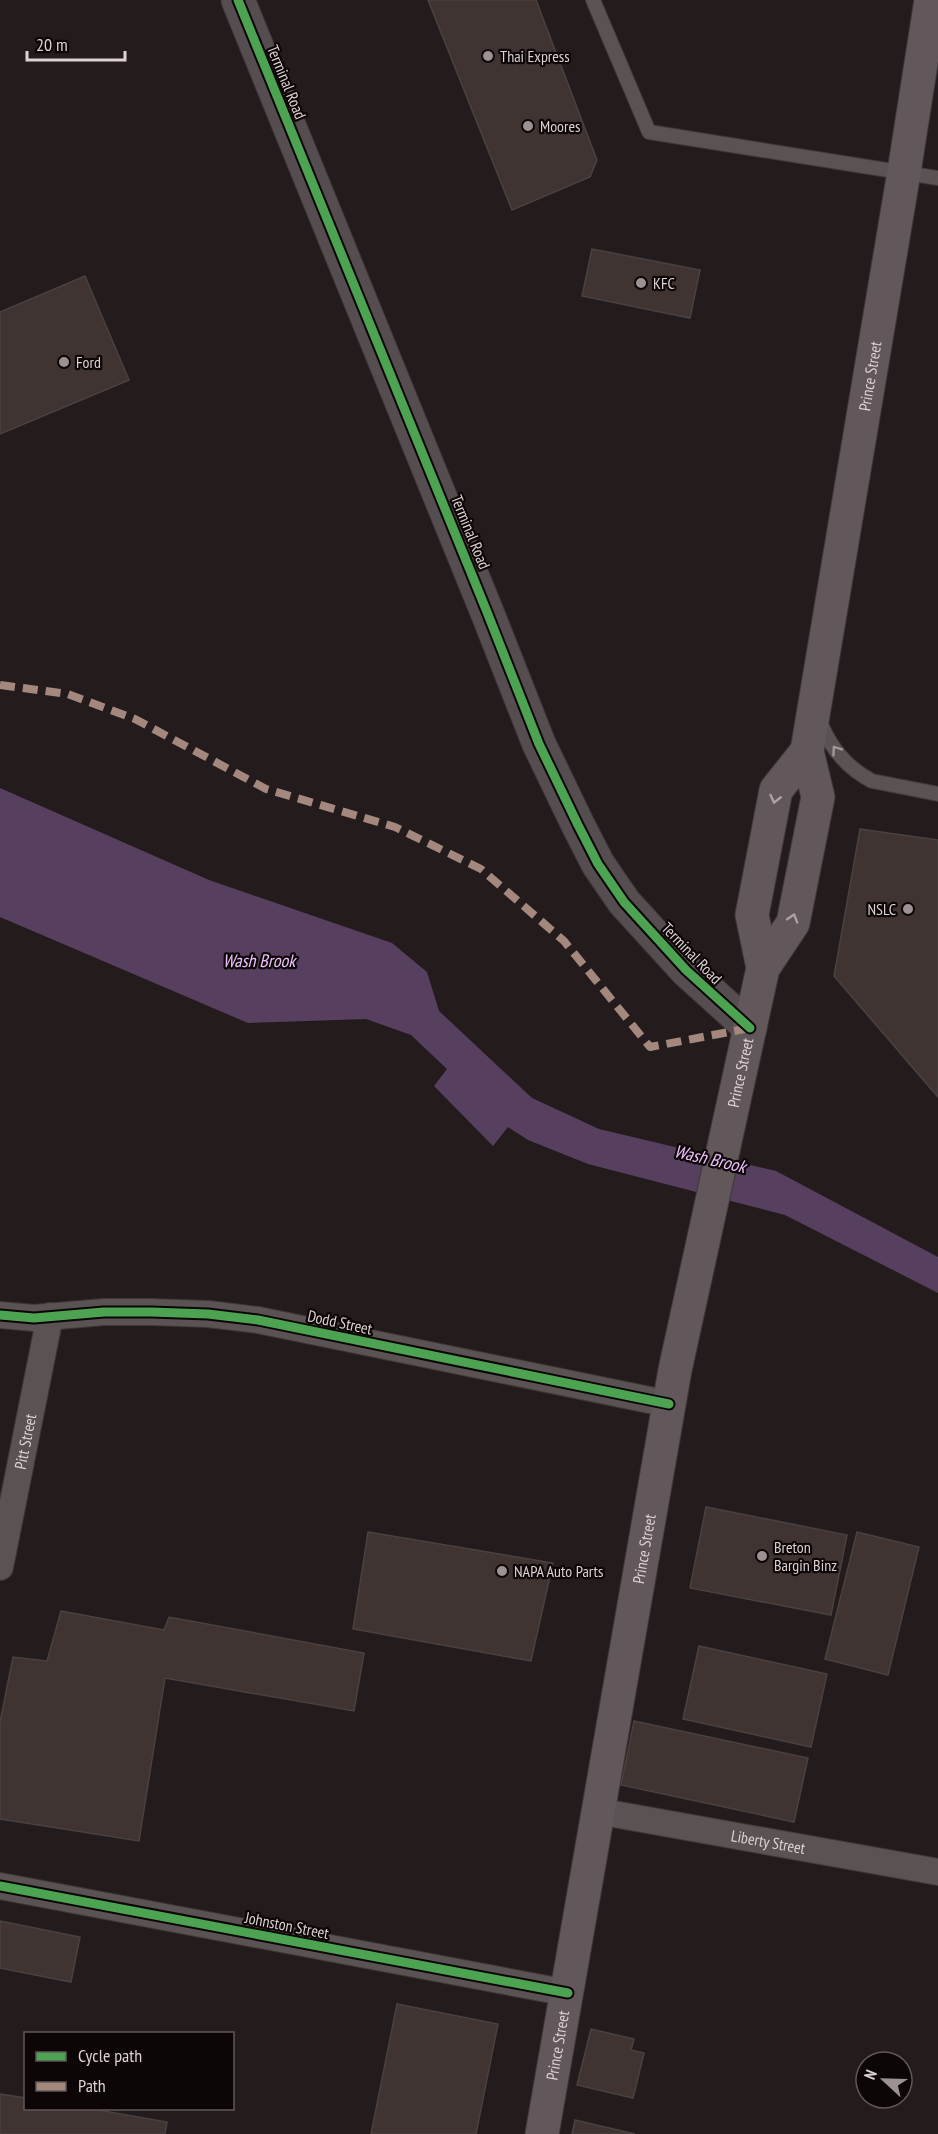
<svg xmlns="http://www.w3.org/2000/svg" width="938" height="2134" viewBox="0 0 938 2134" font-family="'PT Sans Narrow',sans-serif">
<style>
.water{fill:#573f5f}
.building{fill:#3f3431;stroke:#494241;stroke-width:1.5}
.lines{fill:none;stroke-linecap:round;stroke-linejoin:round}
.lane-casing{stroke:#3f3838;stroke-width:16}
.street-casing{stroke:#3f3838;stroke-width:28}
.secondary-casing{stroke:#3f3838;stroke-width:35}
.primary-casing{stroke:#3f3838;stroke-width:35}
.lane{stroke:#5a5253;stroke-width:14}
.street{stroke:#5a5253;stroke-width:26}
.secondary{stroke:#564d50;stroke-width:33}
.primary{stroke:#62575b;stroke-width:33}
.quiet{stroke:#a5887d;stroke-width:8;stroke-dasharray:15 8;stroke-linecap:butt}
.cycleway-casing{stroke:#0c0606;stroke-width:13}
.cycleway{stroke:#4ca352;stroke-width:9}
.oneway{stroke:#a39899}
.oneway2{stroke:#aca1a3}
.poi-dot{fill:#9d9293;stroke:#0c0606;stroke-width:2}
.labels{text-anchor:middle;stroke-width:4.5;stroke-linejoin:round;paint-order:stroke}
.poi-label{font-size:16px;fill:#ded2d3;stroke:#0c0606;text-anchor:start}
.street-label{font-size:16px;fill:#ded2d3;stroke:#0c0606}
.water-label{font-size:18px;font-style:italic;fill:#edc1fe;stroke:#0c0606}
</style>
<rect width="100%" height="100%" fill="#241c1c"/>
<path class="water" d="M0,788L209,880L392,943L427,972L439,1011L532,1098L599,1129L776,1171L938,1257V1293L785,1215L588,1164L528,1140L508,1127L493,1146L434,1086L447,1069L411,1035L366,1019L248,1023L0,917Z"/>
<path class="building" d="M428,0H536L597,160L590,177L512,210Z
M592,249L700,270L690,318L582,296Z
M85,276L129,380L0,434V312Z
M860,829L938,840V1097L834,976Z
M706,1507L847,1535L831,1615L690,1588Z
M368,1532L553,1563L531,1661L353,1629Z
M857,1532L919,1547L888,1675L825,1659Z
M61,1611L164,1630L169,1617L364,1653L354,1711L165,1678L139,1841L0,1819V1722L13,1657L47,1661Z
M699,1646L827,1674L811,1747L683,1719Z
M634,1721L808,1758L794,1822L621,1785Z
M0,1921L80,1937L71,1982L0,1968Z
M397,2004L498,2024L476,2134H371Z
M591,2029L634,2039L631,2050L644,2053L633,2098L577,2085Z
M0,2094L26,2098V2108H87L167,2122L165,2134H0Z
M575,2120L635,2134H572Z"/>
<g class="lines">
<g class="lane-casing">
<path id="lane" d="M593,0L649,132L938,178
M819,719C829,746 847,768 872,781L938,794"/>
</g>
<g class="street-casing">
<g id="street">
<path d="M0,1315L34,1318L104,1312H151L208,1314L258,1320L669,1404"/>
<path id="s1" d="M0,1567L50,1316"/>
<path id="s2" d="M597,1811L938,1872"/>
<path d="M0,1886L568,1993"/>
</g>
</g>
<g class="secondary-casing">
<path id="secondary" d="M238,0L487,612L539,744L578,825L598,864L624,902L686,970L750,1028"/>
</g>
<g class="primary-casing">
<g id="primary">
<path d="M763,968L752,915L776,790L807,751"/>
<path id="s3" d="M542,2134L675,1370L763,968L793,923L818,797L807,751L904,172L931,0"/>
</g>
</g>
<use href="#lane" class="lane"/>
<use href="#street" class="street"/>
<use href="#secondary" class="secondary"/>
<use href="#primary" class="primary"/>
<path class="quiet" d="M0,685L68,694L135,719L266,789L395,827L481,869L564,941L650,1047L750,1028"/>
<g class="cycleway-casing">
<path id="cycleway" d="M238,0L487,612L539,744L578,825L598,864L624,902L686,970L750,1028
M0,1315L34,1318L104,1312H151L208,1314L258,1320L669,1404
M0,1886L568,1993"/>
</g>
<use href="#cycleway" class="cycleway"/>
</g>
<defs><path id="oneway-chevron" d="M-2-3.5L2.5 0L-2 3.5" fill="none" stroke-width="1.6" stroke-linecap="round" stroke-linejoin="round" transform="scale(1.5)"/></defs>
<use class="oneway" href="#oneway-chevron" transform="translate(836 750) rotate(-125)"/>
<g class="oneway2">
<use href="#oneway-chevron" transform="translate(775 799) rotate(103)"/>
<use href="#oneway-chevron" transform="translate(793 918) rotate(-73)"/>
</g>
<g class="poi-dot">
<circle cx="488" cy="56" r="6"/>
<circle cx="528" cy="126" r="6"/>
<circle cx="641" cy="283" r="6"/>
<circle cx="64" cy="362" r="6"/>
<circle cx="908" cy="909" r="6"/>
<circle cx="762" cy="1556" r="6"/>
<circle cx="502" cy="1571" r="6"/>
</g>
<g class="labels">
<g class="poi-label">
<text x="500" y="62">Thai Express</text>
<text x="540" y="132">Moores</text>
<text x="653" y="289">KFC</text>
<text x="76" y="368">Ford</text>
<text x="896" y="915" text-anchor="end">NSLC</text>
<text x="774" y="1553">Breton<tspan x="774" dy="18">Bargin Binz</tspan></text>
<text x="514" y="1577">NAPA Auto Parts</text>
</g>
<g class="street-label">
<text transform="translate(287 82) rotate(68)" y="6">Terminal Road</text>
<text dy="6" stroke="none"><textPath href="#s3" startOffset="1797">Prince Street</textPath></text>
<text transform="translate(471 532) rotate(68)" y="6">Terminal Road</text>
<text transform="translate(692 953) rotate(46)" y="6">Terminal Road</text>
<text dy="6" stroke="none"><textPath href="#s3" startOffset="1080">Prince Street</textPath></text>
<text transform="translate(340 1322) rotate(12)" y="6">Dodd Street</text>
<text dy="6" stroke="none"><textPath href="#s1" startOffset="128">Pitt Street</textPath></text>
<text dy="6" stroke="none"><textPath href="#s3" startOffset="594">Prince Street</textPath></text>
<text dy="6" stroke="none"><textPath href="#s2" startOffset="174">Liberty Street</textPath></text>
<text transform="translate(287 1925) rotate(11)" y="6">Johnston Street</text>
<text dy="6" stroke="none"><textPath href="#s3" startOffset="90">Prince Street</textPath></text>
</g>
<g class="water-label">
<text x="259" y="967">Wash Brook</text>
<text transform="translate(710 1159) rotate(13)" y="6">Wash Brook</text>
</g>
</g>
<rect x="24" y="2032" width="210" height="78" fill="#0c0606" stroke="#605858" stroke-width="1.5"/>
<rect x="36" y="2052" width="30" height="9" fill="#4ca352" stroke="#605858" stroke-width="1.5"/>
<text x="78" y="2062" font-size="18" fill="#ded2d3">Cycle path</text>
<rect x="36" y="2082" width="30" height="9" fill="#a5887d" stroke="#605858" stroke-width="1.5"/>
<text x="78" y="2092" font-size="18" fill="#ded2d3">Path</text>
<g transform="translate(884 2080) rotate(292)"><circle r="28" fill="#0c0606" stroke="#605858" stroke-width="1.5"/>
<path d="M0-4.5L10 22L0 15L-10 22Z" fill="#9d9293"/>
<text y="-9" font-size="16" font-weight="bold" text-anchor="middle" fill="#ded2d3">N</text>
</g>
<path d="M27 51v9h98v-9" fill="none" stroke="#ded2d3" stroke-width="3"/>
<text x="36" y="51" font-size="18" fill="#ded2d3" stroke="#0c0606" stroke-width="4.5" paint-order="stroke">20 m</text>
</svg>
